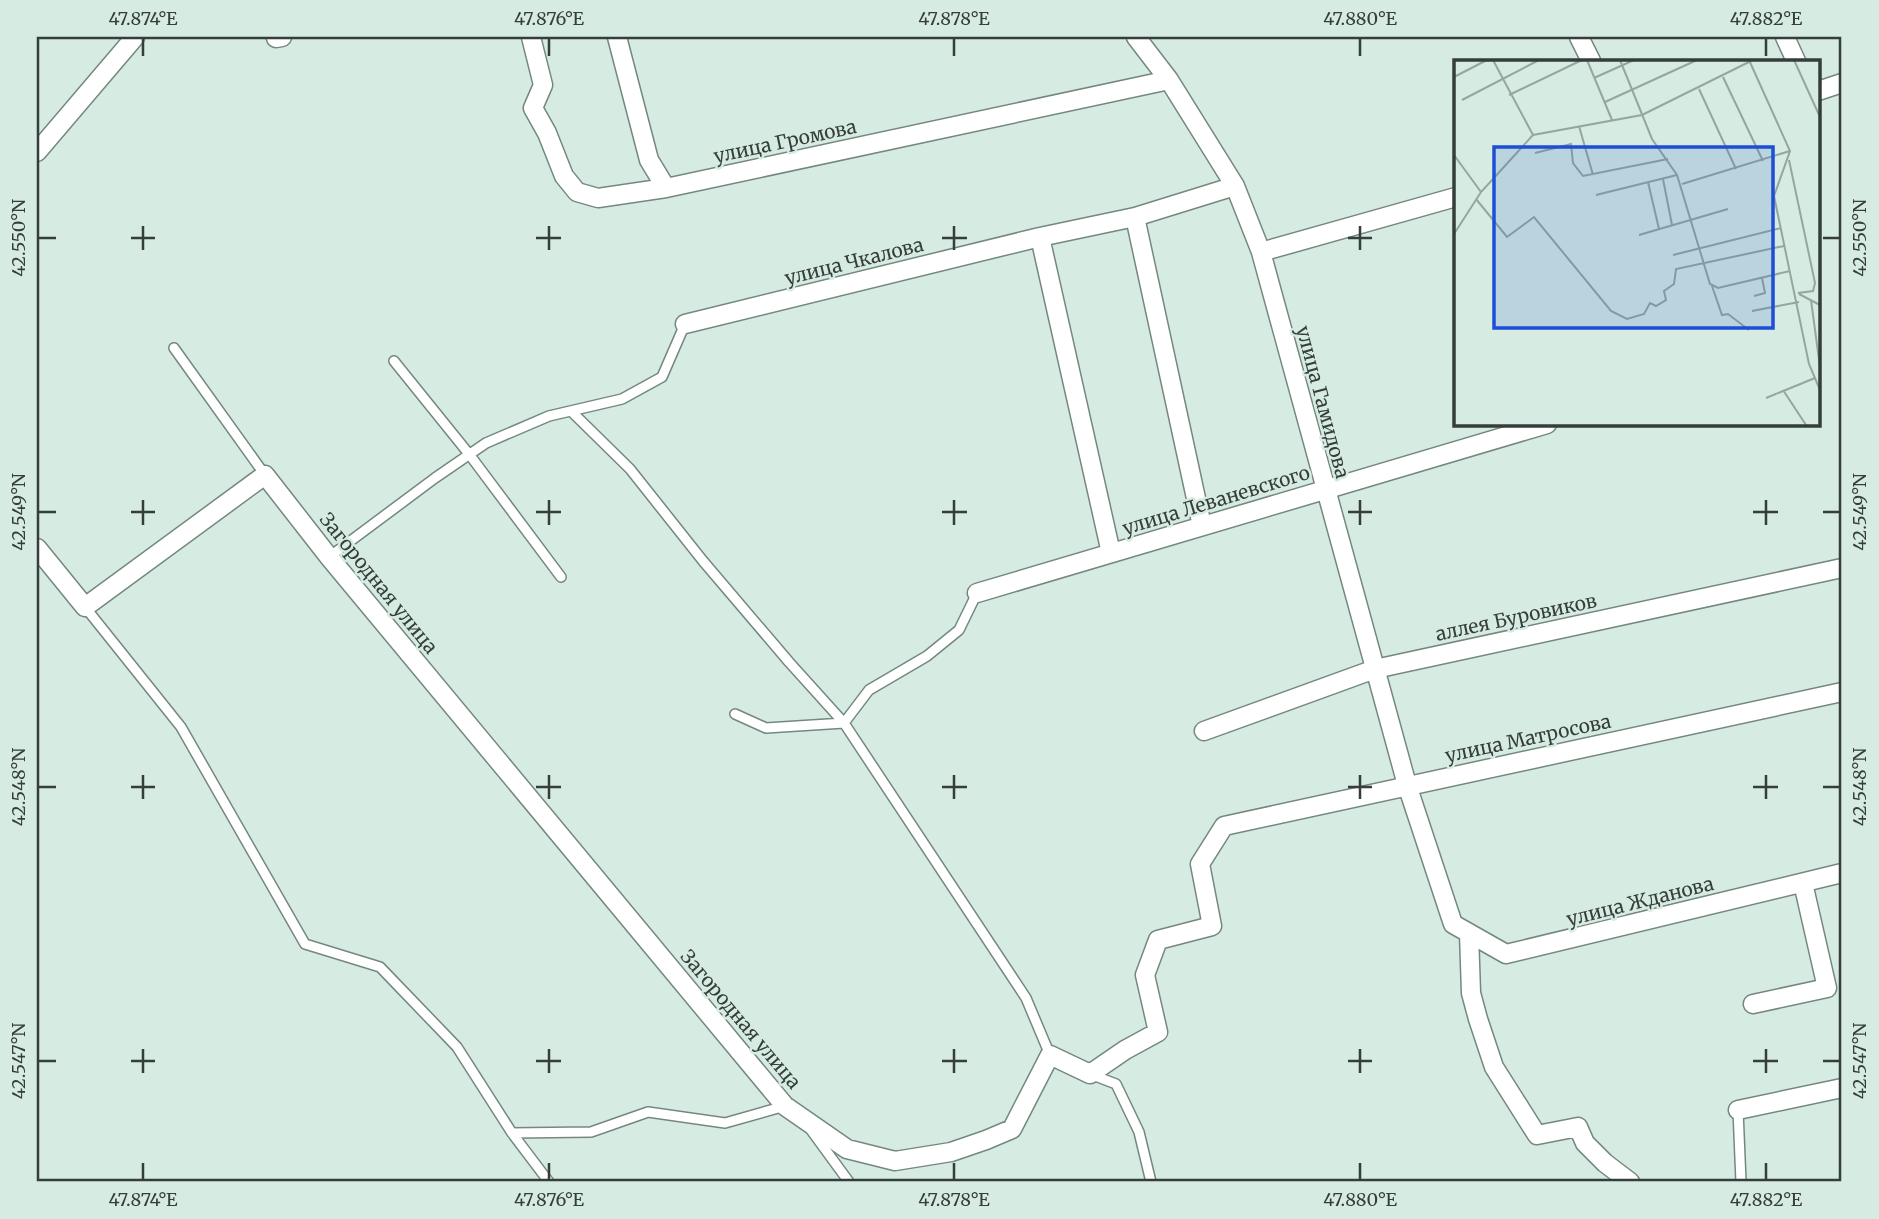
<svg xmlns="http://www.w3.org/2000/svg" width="1879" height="1219" viewBox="0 0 1879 1219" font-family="Merriweather,serif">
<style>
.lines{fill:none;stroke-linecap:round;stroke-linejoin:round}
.service-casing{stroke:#74887f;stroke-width:12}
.minor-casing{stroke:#74887f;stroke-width:21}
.service{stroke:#fff;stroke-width:9}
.minor{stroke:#fff;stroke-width:18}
.ticks{fill:none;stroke:#353e3a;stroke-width:2.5}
.labels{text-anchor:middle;stroke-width:5;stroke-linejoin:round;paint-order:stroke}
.street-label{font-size:19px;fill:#353e3a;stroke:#d6ebe1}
.inset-road{fill:none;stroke:#96a69e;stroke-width:2}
.view{fill:#1d4ed8;fill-opacity:0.15;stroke:#1d4ed8;stroke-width:3.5}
.inset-edge{fill:none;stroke:#353e3a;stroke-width:3.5}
.neatline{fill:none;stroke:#353e3a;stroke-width:2.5}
.ticks-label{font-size:18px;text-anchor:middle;fill:#353e3a}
</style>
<rect width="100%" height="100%" fill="#d6ebe1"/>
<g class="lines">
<g class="service-casing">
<path id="service" d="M174,348L265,475
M394,361L469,454L561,577
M571,411L630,469L703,561L789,662L844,723L1026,998L1050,1055
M329,557L435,478L486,443L549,416L622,399L662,377L685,324
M85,607L181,727L305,944L380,967L457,1047L512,1133L549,1182
M735,714L766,728L844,723L869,690L927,656L959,630L977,593
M1090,1074L1116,1084L1139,1132L1151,1182
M1738,1110L1741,1182
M811,1130L849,1182
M512,1133L591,1132L648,1112L725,1123L785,1106"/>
</g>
<g class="minor-casing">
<path id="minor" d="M531,37L543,85L533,108L547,133L564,176L577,192L598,198L666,188L1169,80
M617,37L649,160L666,188
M1136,37L1169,80L1235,186L1261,252L1407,785L1453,924L1506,954L1842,873
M1579,37L1591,61
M1785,37L1796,61
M276,38L282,37
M1818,91L1842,83
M37,152L135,37
M1135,217L1202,526
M1040,237L1111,553
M1261,252L1456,197
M685,324L1040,237L1135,217L1235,186
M37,548L85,607L265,475L329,557L785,1106L847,1149L895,1161L951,1152L986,1140L1012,1129L1050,1055L1090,1074L1125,1050L1158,1032L1145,975L1158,940L1212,926L1200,864L1224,826L1842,692
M977,593L1547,424
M1204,731L1375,669L1842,568
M1469,933L1471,993L1478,1019L1494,1067L1537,1135L1578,1127L1585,1143L1605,1163L1630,1182
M1753,1004L1827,988L1803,883
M1738,1110L1842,1088"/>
</g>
<use href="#service" class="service"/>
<use href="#minor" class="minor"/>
</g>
<path class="ticks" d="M143,38V56M549,38V56M954,38V56M1360,38V56M1766,38V56M143,226V250M549,226V250M954,226V250M1360,226V250M38,238H56M131,238H155M536,238H561M942,238H967M1348,238H1372M1823,238H1840M143,500V525M549,500V525M954,500V525M1360,500V525M1766,500V525M38,512H56M131,512H155M536,512H561M942,512H967M1348,512H1372M1753,512H1778M1823,512H1840M143,775V799M549,775V799M954,775V799M1360,775V799M1766,775V799M38,787H56M131,787H155M536,787H561M942,787H967M1348,787H1372M1753,787H1778M1823,787H1840M143,1049V1073M549,1049V1073M954,1049V1073M1360,1049V1073M1766,1049V1073M38,1061H56M131,1061H155M536,1061H561M942,1061H967M1348,1061H1372M1753,1061H1778M1823,1061H1840M143,1163V1180M549,1163V1180M954,1163V1180M1360,1163V1180M1766,1163V1180"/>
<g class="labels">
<g class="street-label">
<text transform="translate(785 141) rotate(-12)" y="7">улица Громова</text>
<text transform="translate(854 261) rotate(-14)" y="7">улица Чкалова</text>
<text transform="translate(1323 402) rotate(75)" y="7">улица Гамидова</text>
<text transform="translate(1216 500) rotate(-17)" y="7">улица Леваневского</text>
<text transform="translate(379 583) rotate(51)" y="7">Загородная улица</text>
<text transform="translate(1516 617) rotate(-12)" y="7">аллея Буровиков</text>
<text transform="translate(1528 738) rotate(-12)" y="7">улица Матросова</text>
<text transform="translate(1640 901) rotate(-14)" y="7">улица Жданова</text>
<text transform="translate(741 1019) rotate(50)" y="7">Загородная улица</text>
</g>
</g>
<g transform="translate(1454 60)">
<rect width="366" height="366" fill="#d6ebe1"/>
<path class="inset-road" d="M39,0L79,75M133,0L158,60M166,0L198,79L223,115L256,224L264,228L336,211M295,0L336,91L320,136L355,304L366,330M340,0L366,57M0,17L33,0M269,17L309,101M140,18L180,0M245,29L282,109M55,35L128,0M8,40L85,0M151,42L243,0M125,66L139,115M81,93L117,84L119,103L129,116L214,99M0,95L27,132M335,100L361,223L359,231L344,233M209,119L218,165M194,122L205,169M228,124L336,91M142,135L223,115M22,139L53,177L80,157L157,251L173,259L190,254L196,243L202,246L212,240L210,231L220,224L222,209L330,186M0,174L27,132L79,75L188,55L299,0M185,175L274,149M219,195L327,168M258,226L268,255L274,254L295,270M345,234L366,245M300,236L311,233L308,218M357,240L366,307M298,251L345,242M329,330L352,365M312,338L361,318"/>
<path class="view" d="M40,87H319V268H40Z"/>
<rect width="366" height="366" class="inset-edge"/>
</g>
<rect width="1879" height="1219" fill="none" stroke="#d6ebe1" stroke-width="77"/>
<rect x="38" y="38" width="1802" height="1142" class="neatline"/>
<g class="ticks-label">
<text x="143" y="25">47.874°E</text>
<text x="549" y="25">47.876°E</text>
<text x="954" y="25">47.878°E</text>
<text x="1360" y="25">47.880°E</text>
<text x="1766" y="25">47.882°E</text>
<text transform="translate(19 238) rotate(-90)" y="6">42.550°N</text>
<text transform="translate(1860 238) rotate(-90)" y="6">42.550°N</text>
<text transform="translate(19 512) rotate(-90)" y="6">42.549°N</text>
<text transform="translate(1860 512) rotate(-90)" y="6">42.549°N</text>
<text transform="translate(19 787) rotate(-90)" y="6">42.548°N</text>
<text transform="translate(1860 787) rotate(-90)" y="6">42.548°N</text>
<text transform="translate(19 1061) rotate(-90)" y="6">42.547°N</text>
<text transform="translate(1860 1061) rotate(-90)" y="6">42.547°N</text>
<text x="143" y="1206">47.874°E</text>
<text x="549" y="1206">47.876°E</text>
<text x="954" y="1206">47.878°E</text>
<text x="1360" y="1206">47.880°E</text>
<text x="1766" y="1206">47.882°E</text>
</g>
</svg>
